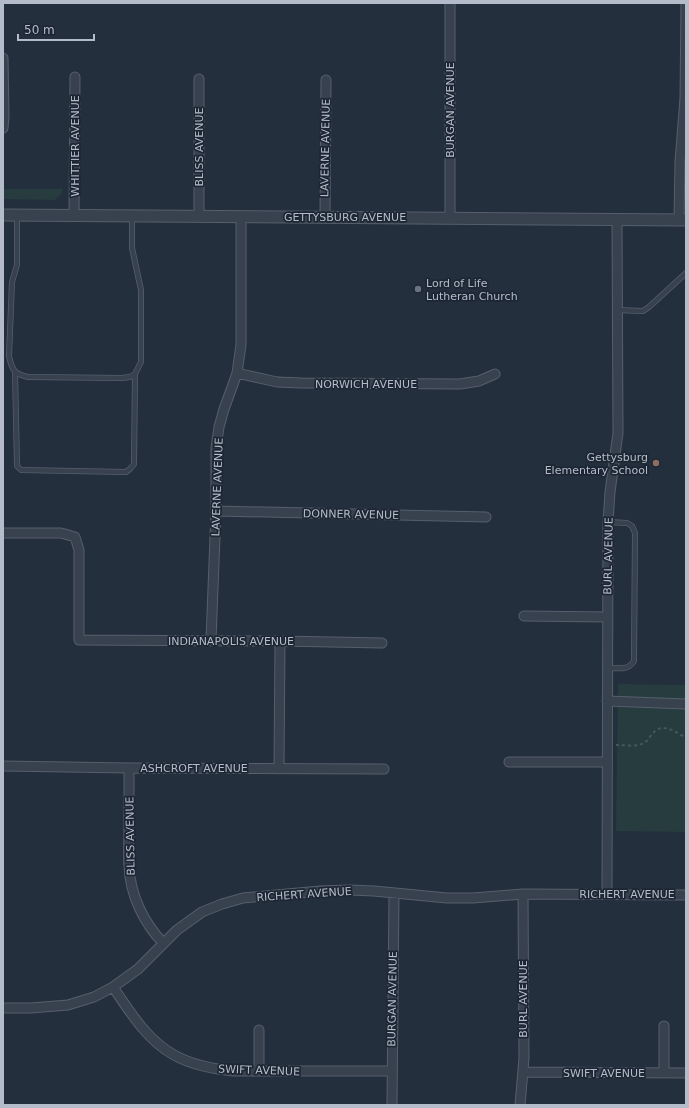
<svg xmlns="http://www.w3.org/2000/svg" width="689" height="1108" viewBox="0 0 689 1108" font-family="'DejaVu Sans',sans-serif">
<style>
.green{fill:#263c3f}
.lines{fill:none;stroke-linecap:round;stroke-linejoin:round}
.service-casing{stroke:#565f6c;stroke-width:6}
.minor-casing{stroke:#565f6c;stroke-width:11}
.tertiary-casing{stroke:#565f6c;stroke-width:13}
.path{stroke:#44595c;stroke-width:2;stroke-dasharray:3 3;stroke-linecap:butt}
.service{stroke:#38414e;stroke-width:4.5}
.minor{stroke:#38414e;stroke-width:9}
.tertiary{stroke:#38414e;stroke-width:11}
.worship-dot{fill:#6b7280;stroke:#1d2633;stroke-width:1.5}
.education-dot{fill:#8d6e63;stroke:#1d2633;stroke-width:1.5}
.labels{text-anchor:middle;stroke-width:3.5;stroke-linejoin:round;paint-order:stroke}
.street-label{font-size:11px;fill:#b4bcc9;stroke:#1d2633}
.poi-label{font-size:11px;fill:#b4bcc9;stroke:#1d2633;text-anchor:start}
</style>
<rect width="100%" height="100%" fill="#242f3e"/>
<path class="green" d="M3,189H62V193L55,200L3,199Z
M618,684L686,685V832L616,831Z"/>
<g class="lines">
<g class="service-casing">
<path id="service" d="M17,215V265L12,282L9,356C12,370 14,374 28,377L122,378L130,377L135,374L141,362V290L132,248V216
M617,310L643,311L649,307L686,273
M15,372L17,466L21,470L126,472L130,469L134,464L135,374
M608,668C618,668 628,671 634,661L635,533L632,526L627,523L608,522"/>
</g>
<g class="minor-casing">
<path id="minor" d="M3,58L4,116L3,128
M199,79V216
M74,216L75,77
M325,217L326,80
M450,218V3
M679,220L680,162L685,98L686,3
M237,373L277,382L301,383L460,384L479,381L495,374
M216,511L486,517
M3,533H61L75,537L79,550V640L280,641L382,643
M524,616L608,617
M211,640L216,511V448L219,427L224,409L231,390L237,373L241,345V216
M607,701L686,704
M509,762H607
M3,766L129,768L384,769
M129,768C129,789 129,809 129,830C129,842 128,854 129,866C130,895 144,923 163,943
M279,769L280,641
M607,894L608,522L610,492L618,433L617,219
M113,987C130,1012 147,1040 174,1055C192,1065 213,1069 233,1071H392
M3,1008H31L68,1005L94,997L113,987L138,969L177,930L202,912L222,904L243,898L320,891L350,890L374,891L447,898H473L523,894L686,895
M664,1026V1073
M259,1030V1071
M523,1072L686,1073
M392,1105L394,893
M520,1105L524,1058L523,894"/>
</g>
<g class="tertiary-casing">
<path id="tertiary" d="M3,215L686,220"/>
</g>
<path class="path" d="M616,745C625,745 637,747 644,743C648,741 650,736 653,733C663,722 676,732 686,738"/>
<use href="#service" class="service"/>
<use href="#minor" class="minor"/>
<use href="#tertiary" class="tertiary"/>
</g>
<circle class="worship-dot" cx="418" cy="289" r="4"/>
<circle class="education-dot" cx="656" cy="463" r="4"/>
<g class="labels">
<g class="street-label">
<text transform="translate(450 110) rotate(-90)" y="4">BURGAN AVENUE</text>
<text transform="translate(75 146) rotate(-90)" y="4">WHITTIER AVENUE</text>
<text transform="translate(199 147) rotate(-90)" y="4">BLISS AVENUE</text>
<text transform="translate(325 148) rotate(-89)" y="4">LAVERNE AVENUE</text>
<text x="345" y="221">GETTYSBURG AVENUE</text>
<text x="366" y="388">NORWICH AVENUE</text>
<text transform="translate(217 487) rotate(-88)" y="4">LAVERNE AVENUE</text>
<text transform="translate(351 514) rotate(1)" y="4">DONNER AVENUE</text>
<text transform="translate(608 556) rotate(-89)" y="4">BURL AVENUE</text>
<text x="231" y="645">INDIANAPOLIS AVENUE</text>
<text x="194" y="772">ASHCROFT AVENUE</text>
<text transform="translate(130 836) rotate(-91)" y="4">BLISS AVENUE</text>
<text transform="translate(304 894) rotate(-4)" y="4">RICHERT AVENUE</text>
<text x="627" y="898">RICHERT AVENUE</text>
<text transform="translate(392 999) rotate(-89)" y="4">BURGAN AVENUE</text>
<text transform="translate(523 999) rotate(-90)" y="4">BURL AVENUE</text>
<text transform="translate(259 1070) rotate(2)" y="4">SWIFT AVENUE</text>
<text x="604" y="1077">SWIFT AVENUE</text>
</g>
<g class="poi-label">
<text x="426" y="287">Lord of Life<tspan x="426" dy="13">Lutheran Church</tspan></text>
<text x="648" y="461" text-anchor="end">Gettysburg<tspan x="648" dy="13">Elementary School</tspan></text>
</g>
</g>
<rect width="689" height="1108" fill="none" stroke="#b4bcc9" stroke-width="8"/>
<path d="M18 34v6h76v-6" fill="none" stroke="#b4bcc9" stroke-width="2"/>
<text x="24" y="34" font-size="12" fill="#b4bcc9" stroke="#1d2633" stroke-width="3" paint-order="stroke">50 m</text>
</svg>
